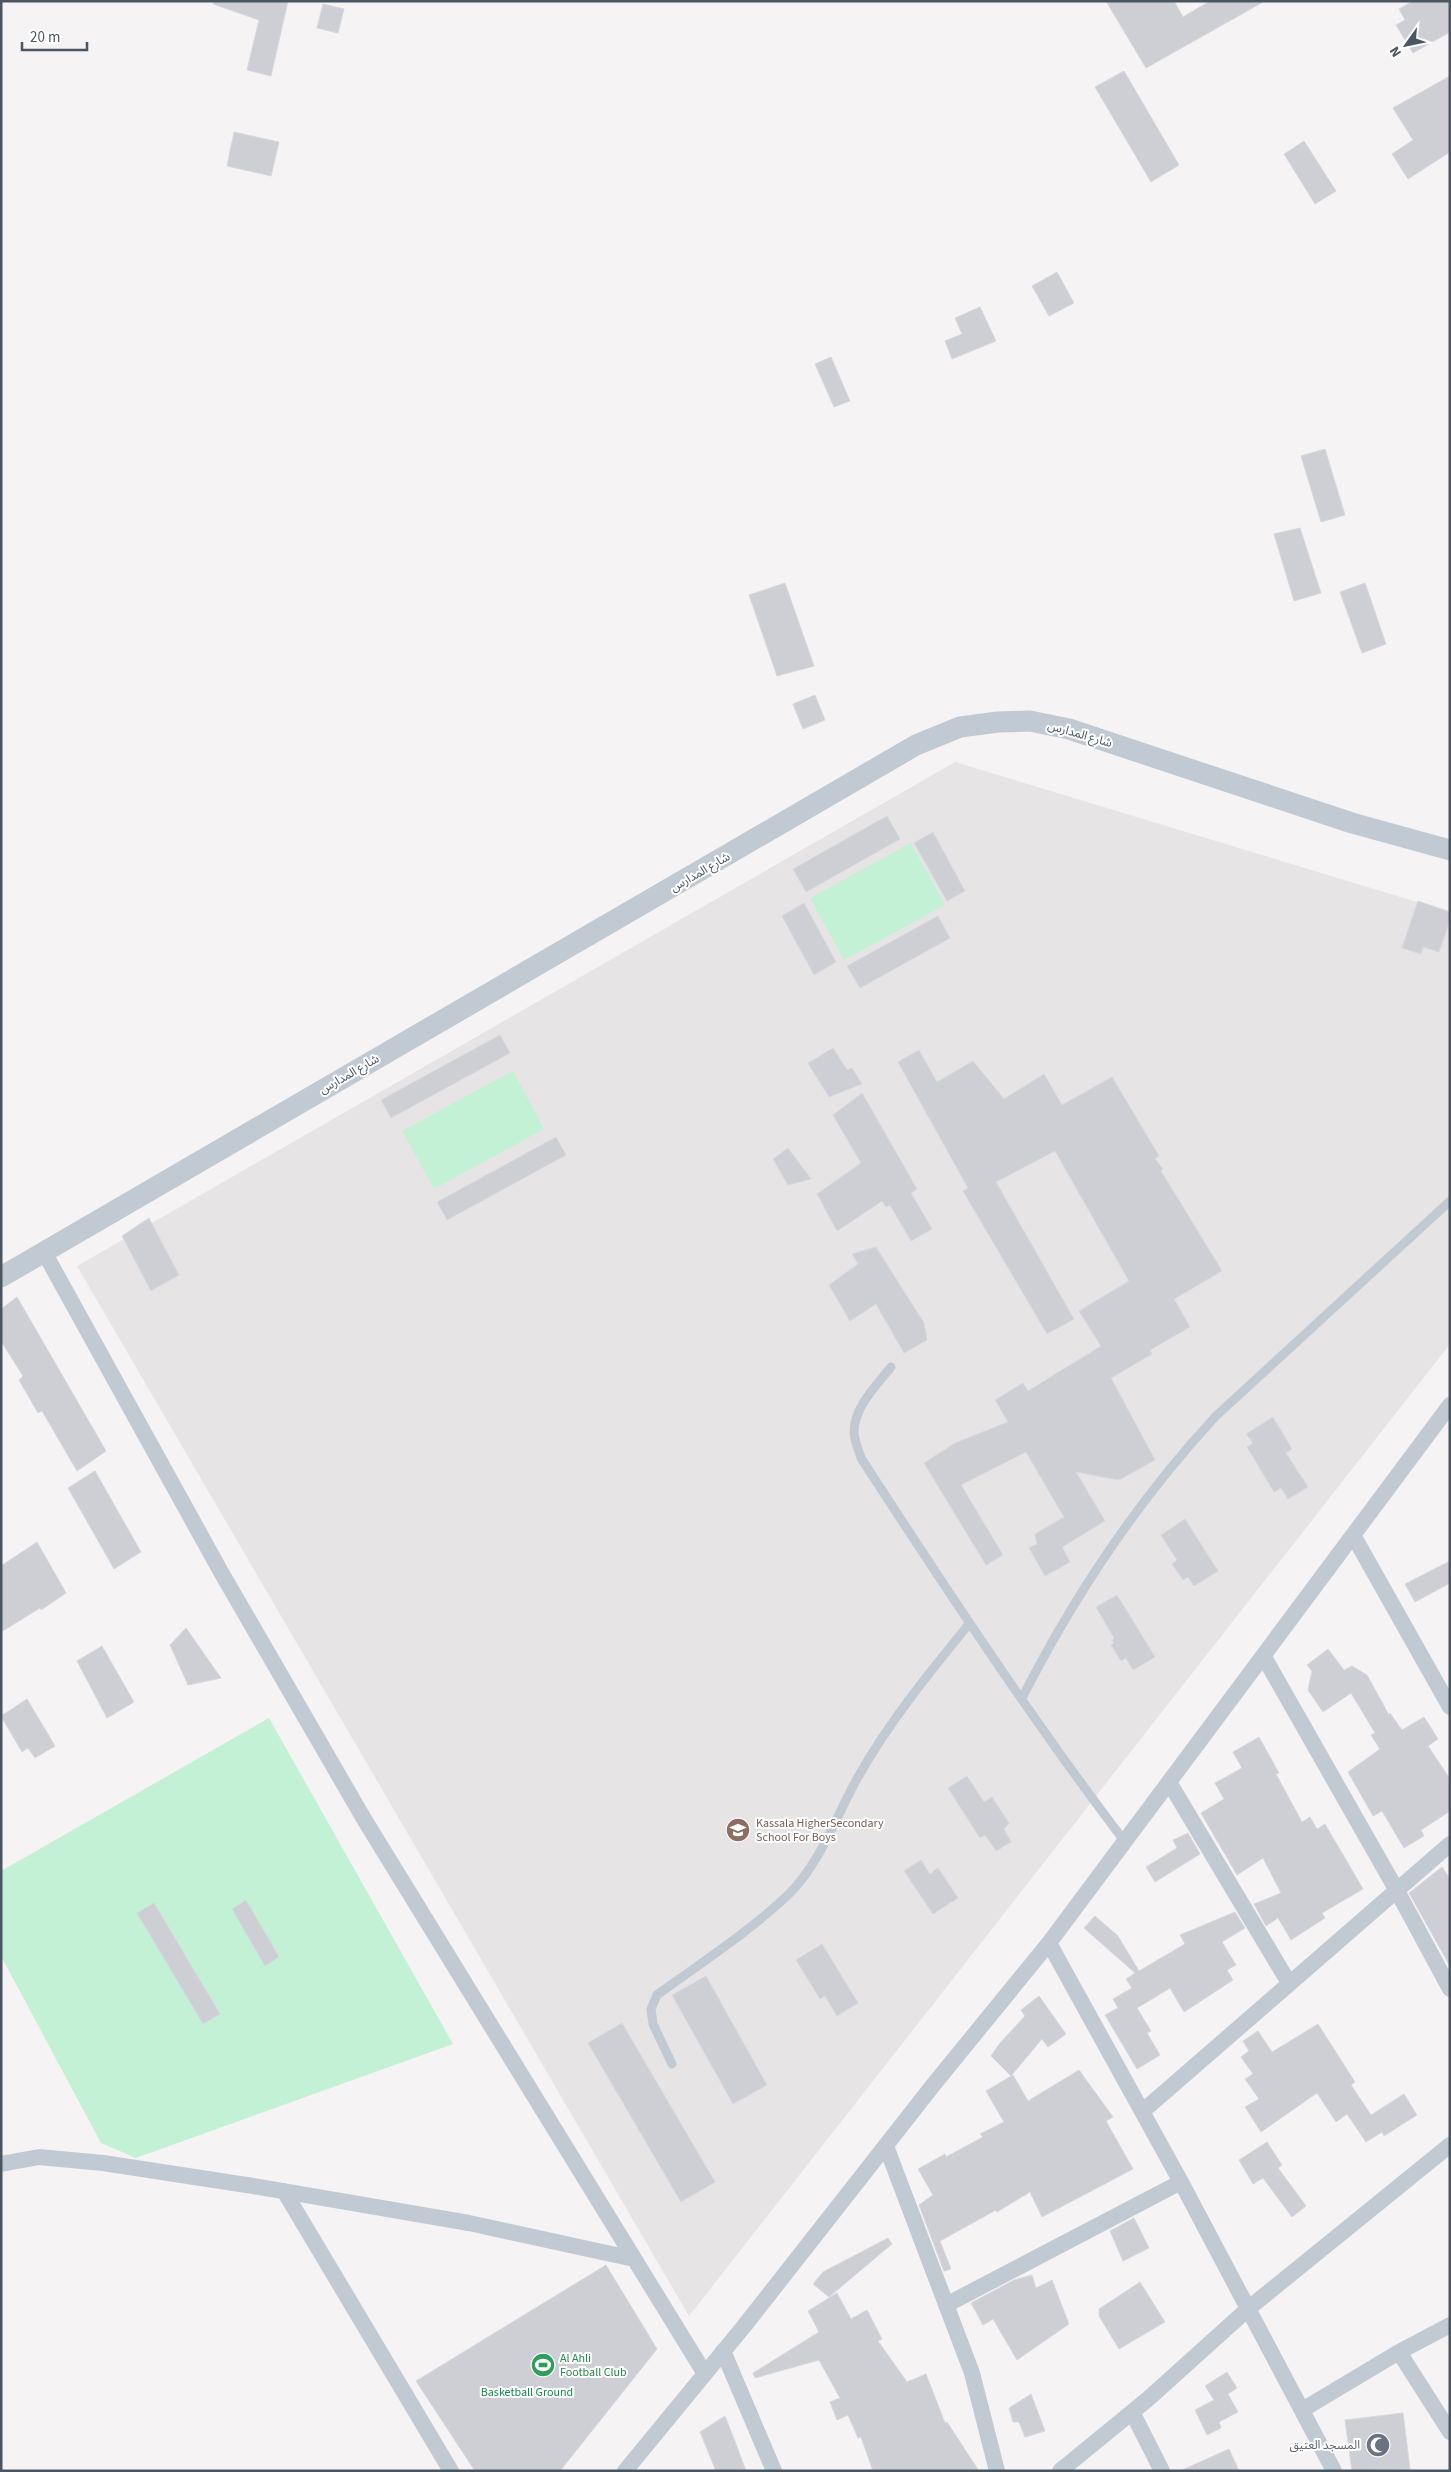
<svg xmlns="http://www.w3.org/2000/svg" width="1451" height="2472" viewBox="0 0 1451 2472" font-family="'Source Sans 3','Noto Sans Arabic',sans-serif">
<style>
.education{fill:#e6e4e5}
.green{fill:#c3f1d5}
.building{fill:#cdcfd5;stroke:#d7d9de}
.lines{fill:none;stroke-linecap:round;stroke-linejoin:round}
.service{stroke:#c1cad2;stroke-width:9}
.minor{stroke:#c1cad2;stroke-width:16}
.tertiary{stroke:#c1cad2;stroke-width:21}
.labels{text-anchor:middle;stroke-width:4;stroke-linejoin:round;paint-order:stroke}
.street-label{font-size:12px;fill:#4a5661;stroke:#fff}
.education-label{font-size:12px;fill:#785e54;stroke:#fff;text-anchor:start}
.leisure-label{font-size:12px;fill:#27864d;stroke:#fff;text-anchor:start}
.park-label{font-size:12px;fill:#17864f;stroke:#fff}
.worship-label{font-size:12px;fill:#5b616d;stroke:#fff;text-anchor:end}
</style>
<rect width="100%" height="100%" fill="#f5f3f3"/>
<path class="education" d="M955,762L1450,912V1344L689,2316L77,1266Z"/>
<path class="green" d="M911,843L945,905L844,960L810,898Z
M513,1071L544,1129L434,1189L402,1131Z
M269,1718L453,2044L136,2158L101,2143L1,1956V1871Z"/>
<path class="building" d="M214,1H288L271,76L247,70L259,20L213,4Z
M1106,1H1174L1183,17L1210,1H1265L1146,68Z
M1413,1H1450V32L1413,53L1396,25L1405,20L1399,9Z
M323,4L344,9L338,33L317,28Z
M1124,71L1179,165L1151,182L1095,87Z
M1450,76V152L1408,179L1392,154L1413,140L1393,108Z
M234,132L279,142L271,176L227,166Z
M1304,141L1336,191L1315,204L1284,154Z
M1057,272L1074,303L1049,316L1032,286Z
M980,307L996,341L952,359L945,341L962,334L955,318Z
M831,357L850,401L834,407L815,364Z
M1325,449L1345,515L1321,522L1301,456Z
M1300,528L1321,593L1294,601L1274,534Z
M785,583L814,666L777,676L749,595Z
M1365,583L1386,644L1362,653L1340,592Z
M815,695L825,720L803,729L793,704Z
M887,816L900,839L806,892L793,869Z
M933,832L965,891L947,901L914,843Z
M1418,901L1450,912V920L1439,952L1423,947L1421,954L1402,948Z
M804,903L836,962L814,975L782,916Z
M938,916L950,938L860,988L847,966Z
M500,1035L510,1053L391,1118L381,1100Z
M833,1048L847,1070L852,1068L862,1084L829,1097L808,1063Z
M919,1050L937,1082L973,1061L1004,1099L1044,1074L1062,1105L1112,1077L1159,1156L1155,1159L1163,1169L1161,1171L1222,1271L1174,1299L1190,1327L1150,1350L1152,1354L1111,1378L1155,1460L1119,1480L1076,1472L1105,1521L1062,1547L1070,1562L1045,1576L1029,1548L1037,1544L1035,1534L1064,1517L1026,1452L961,1485L1003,1555L986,1565L924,1463L955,1443L1008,1422L995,1400L1023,1383L1028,1391L1101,1346L1079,1311L1129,1281L1055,1151L996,1182L1074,1319L1047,1334L963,1191L968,1188L898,1062Z
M862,1093L917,1189L911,1193L932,1229L911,1241L890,1205L886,1207L882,1201L837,1231L817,1194L861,1163L833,1115Z
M556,1137L566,1155L447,1220L437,1202Z
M788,1148L811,1179L788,1185L773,1159Z
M149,1218L179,1275L151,1291L122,1236Z
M876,1247L924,1323L927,1340L904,1353L876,1304L850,1321L829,1285L858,1264L852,1254Z
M17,1297L106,1451L77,1471L42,1411L38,1413L19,1380L23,1376L1,1341V1309Z
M1273,1417L1292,1449L1286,1453L1308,1487L1288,1499L1281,1488L1274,1492L1247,1447L1253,1443L1246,1434Z
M95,1471L141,1552L114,1569L68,1488Z
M1185,1519L1218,1571L1194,1586L1188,1577L1183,1580L1172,1564L1177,1560L1161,1535Z
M37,1542L66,1593L41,1610L40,1608L1,1632V1566Z
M1450,1561V1583L1415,1602L1405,1584Z
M1117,1595L1155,1657L1133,1670L1126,1658L1121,1661L1111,1645L1114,1643L1112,1640L1114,1638L1096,1607Z
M186,1628L221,1678L188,1685L170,1645Z
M102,1646L134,1702L107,1718L77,1661Z
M1328,1649L1344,1670L1352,1666L1367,1675L1389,1715L1390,1713L1402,1730L1424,1717L1438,1739L1428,1746L1450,1779V1811L1421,1830L1424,1836L1404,1848L1382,1811L1373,1816L1348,1772L1380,1749L1371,1735L1375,1733L1351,1693L1323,1712L1308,1690L1312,1671L1307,1665Z
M27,1699L55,1746L35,1758L28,1748L22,1752L1,1716Z
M1259,1737L1279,1773L1276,1774L1302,1822L1310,1817L1317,1829L1325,1824L1363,1889L1322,1913L1325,1918L1291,1940L1278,1918L1266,1926L1254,1904L1281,1893L1263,1858L1237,1875L1201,1813L1224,1799L1215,1783L1242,1768L1233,1752Z
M967,1776L984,1802L992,1797L1009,1823L1004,1829L1011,1842L996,1851L985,1835L980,1838L948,1788Z
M1188,1833L1200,1854L1155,1882L1146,1867L1177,1848L1173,1840Z
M921,1860L930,1874L938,1868L958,1898L933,1914L904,1871Z
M1442,1867L1450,1879V1966L1409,1893Z
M246,1900L279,1957L265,1966L232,1909Z
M154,1903L220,2014L203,2024L137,1913Z
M1235,1912L1245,1928L1222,1942L1236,1965L1227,1970L1233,1980L1184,2012L1170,1988L1137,2008L1151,2031L1147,2033L1160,2055L1137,2069L1105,2015L1118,2008L1113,1999L1132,1988L1126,1979L1135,1973L1084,1928L1095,1916L1118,1936L1139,1971L1185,1944L1180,1935Z
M822,1944L858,2003L837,2016L825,1996L820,1999L796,1960Z
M706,1976L767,2085L733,2104L672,1995Z
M1039,1996L1066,2034L1048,2047L1042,2039L1011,2076L991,2056L1000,2043L1025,2016L1021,2010Z
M622,2023L715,2182L681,2202L588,2043Z
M1318,2024L1355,2082L1351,2085L1371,2115L1404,2094L1417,2115L1384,2136L1382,2132L1366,2142L1347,2114L1336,2122L1317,2093L1261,2132L1245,2107L1259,2099L1245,2079L1253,2074L1241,2057L1249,2051L1243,2041L1258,2031L1272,2052Z
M1079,2070L1113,2117L1106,2121L1133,2169L1042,2217L1030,2192L997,2212L996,2210L940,2241L951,2269L944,2271L919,2205L933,2195L918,2169L945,2154L946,2157L983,2137L980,2134L1004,2122L986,2091L1013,2075L1028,2101Z
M1267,2142L1282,2165L1278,2168L1306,2206L1292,2217L1263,2178L1253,2184L1239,2160Z
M1134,2218L1149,2248L1123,2261L1110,2231Z
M888,2238L892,2244L829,2297L813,2284L823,2272Z
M606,2265L657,2349L560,2471H475L416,2381Z
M1032,2275L1036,2288L1052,2280L1069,2324L1017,2360L993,2319L983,2325L971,2303L1014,2280Z
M1140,2282L1165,2322L1119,2349L1099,2316V2309Z
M837,2293L851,2319L867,2310L882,2339L878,2341L907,2382L926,2374L945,2423L947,2422L979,2471H873L861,2437L858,2438L848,2415L837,2420L830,2402L840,2398L819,2360L755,2378L753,2373L819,2332L808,2311Z
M1227,2372L1237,2388L1228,2394L1238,2412L1219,2422L1221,2428L1207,2435L1195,2410L1214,2400L1205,2386Z
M1031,2394L1045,2431L1025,2437L1019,2422H1013L1009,2408Z
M1403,2413L1410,2469L1352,2471L1345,2420Z
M725,2416L736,2444L746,2471H716L700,2432Z
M1229,2449L1239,2471H1180Z"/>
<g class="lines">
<path class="service" d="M891,1367C877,1385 854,1407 854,1432C854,1440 859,1451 861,1458C946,1589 1031,1718 1125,1842
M1022,1698C1074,1596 1138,1500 1216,1416L1450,1201
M672,2064L653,2024L651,2009L657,1995C701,1963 749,1932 789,1894C821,1862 836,1816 858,1777C889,1722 929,1673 969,1624"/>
<path class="minor" d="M44,1252L221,1572L364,1819L705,2374
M1353,1535L1450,1707
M1264,1657L1396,1889L1450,1989
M1169,1782L1289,1983
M1049,1943L1181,2182L1334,2471
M1143,2111L1450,1844
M886,2146L972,2373L997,2471
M1,2164L39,2157L103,2163L253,2186L469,2223L634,2259
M284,2191L451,2471
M946,2305L1181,2182
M723,2351L774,2471
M1399,2352L1450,2432
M1302,2410L1399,2352L1450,2325
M1132,2412L1162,2471
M625,2471L745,2325L934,2084L1049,1943L1450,1405
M1060,2471L1148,2399L1249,2308L1450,2145"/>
<path class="tertiary" d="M1,1277L916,745L960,727L998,722L1030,721L1069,729L1352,823L1450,850"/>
</g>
<defs>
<g id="school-disc" transform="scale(1.25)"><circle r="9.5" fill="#8d6e63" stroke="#fff"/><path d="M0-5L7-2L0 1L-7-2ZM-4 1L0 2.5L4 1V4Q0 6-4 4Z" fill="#fff"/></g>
<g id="stadium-disc" transform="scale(1.25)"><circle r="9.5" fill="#2e9e5b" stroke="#fff"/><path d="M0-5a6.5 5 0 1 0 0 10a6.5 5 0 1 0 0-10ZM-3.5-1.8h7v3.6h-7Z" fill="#fff"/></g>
<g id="mosque-disc" transform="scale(1.25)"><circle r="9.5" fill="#6b7280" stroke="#fff"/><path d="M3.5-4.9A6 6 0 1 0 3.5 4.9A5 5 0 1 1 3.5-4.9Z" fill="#fff"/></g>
</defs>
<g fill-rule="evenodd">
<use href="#school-disc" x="738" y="1830"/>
<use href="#stadium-disc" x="543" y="2365"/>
<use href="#mosque-disc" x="1378" y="2445"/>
</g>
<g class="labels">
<g class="street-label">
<text transform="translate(1080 734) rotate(16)" y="4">شارع المدارس</text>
<text transform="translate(700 872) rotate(-30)" y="4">شارع المدارس</text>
<text transform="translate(349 1074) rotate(-30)" y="4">شارع المدارس</text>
</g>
<g class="education-label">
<text x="756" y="1827">Kassala HigherSecondary<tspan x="756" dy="14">School For Boys</tspan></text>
</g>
<g class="leisure-label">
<text x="560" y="2362">Al Ahli<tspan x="560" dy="14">Football Club</tspan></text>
</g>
<g class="park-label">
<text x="527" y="2396">Basketball Ground</text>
</g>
<g class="worship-label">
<text x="1360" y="2449">المسجد العتيق</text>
</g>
</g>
<rect width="1451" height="2472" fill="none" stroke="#4a5661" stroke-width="5"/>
<g transform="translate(1406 45) rotate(237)" stroke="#ffffff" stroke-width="4" paint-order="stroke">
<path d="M0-4L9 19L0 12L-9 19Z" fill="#4a5661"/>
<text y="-8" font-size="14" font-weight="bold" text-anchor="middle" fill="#4a5661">N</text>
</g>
<path d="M22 42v8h65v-8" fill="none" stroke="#4a5661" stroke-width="2.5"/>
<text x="30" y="42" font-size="15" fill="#4a5661" stroke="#ffffff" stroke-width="4" paint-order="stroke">20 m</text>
</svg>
